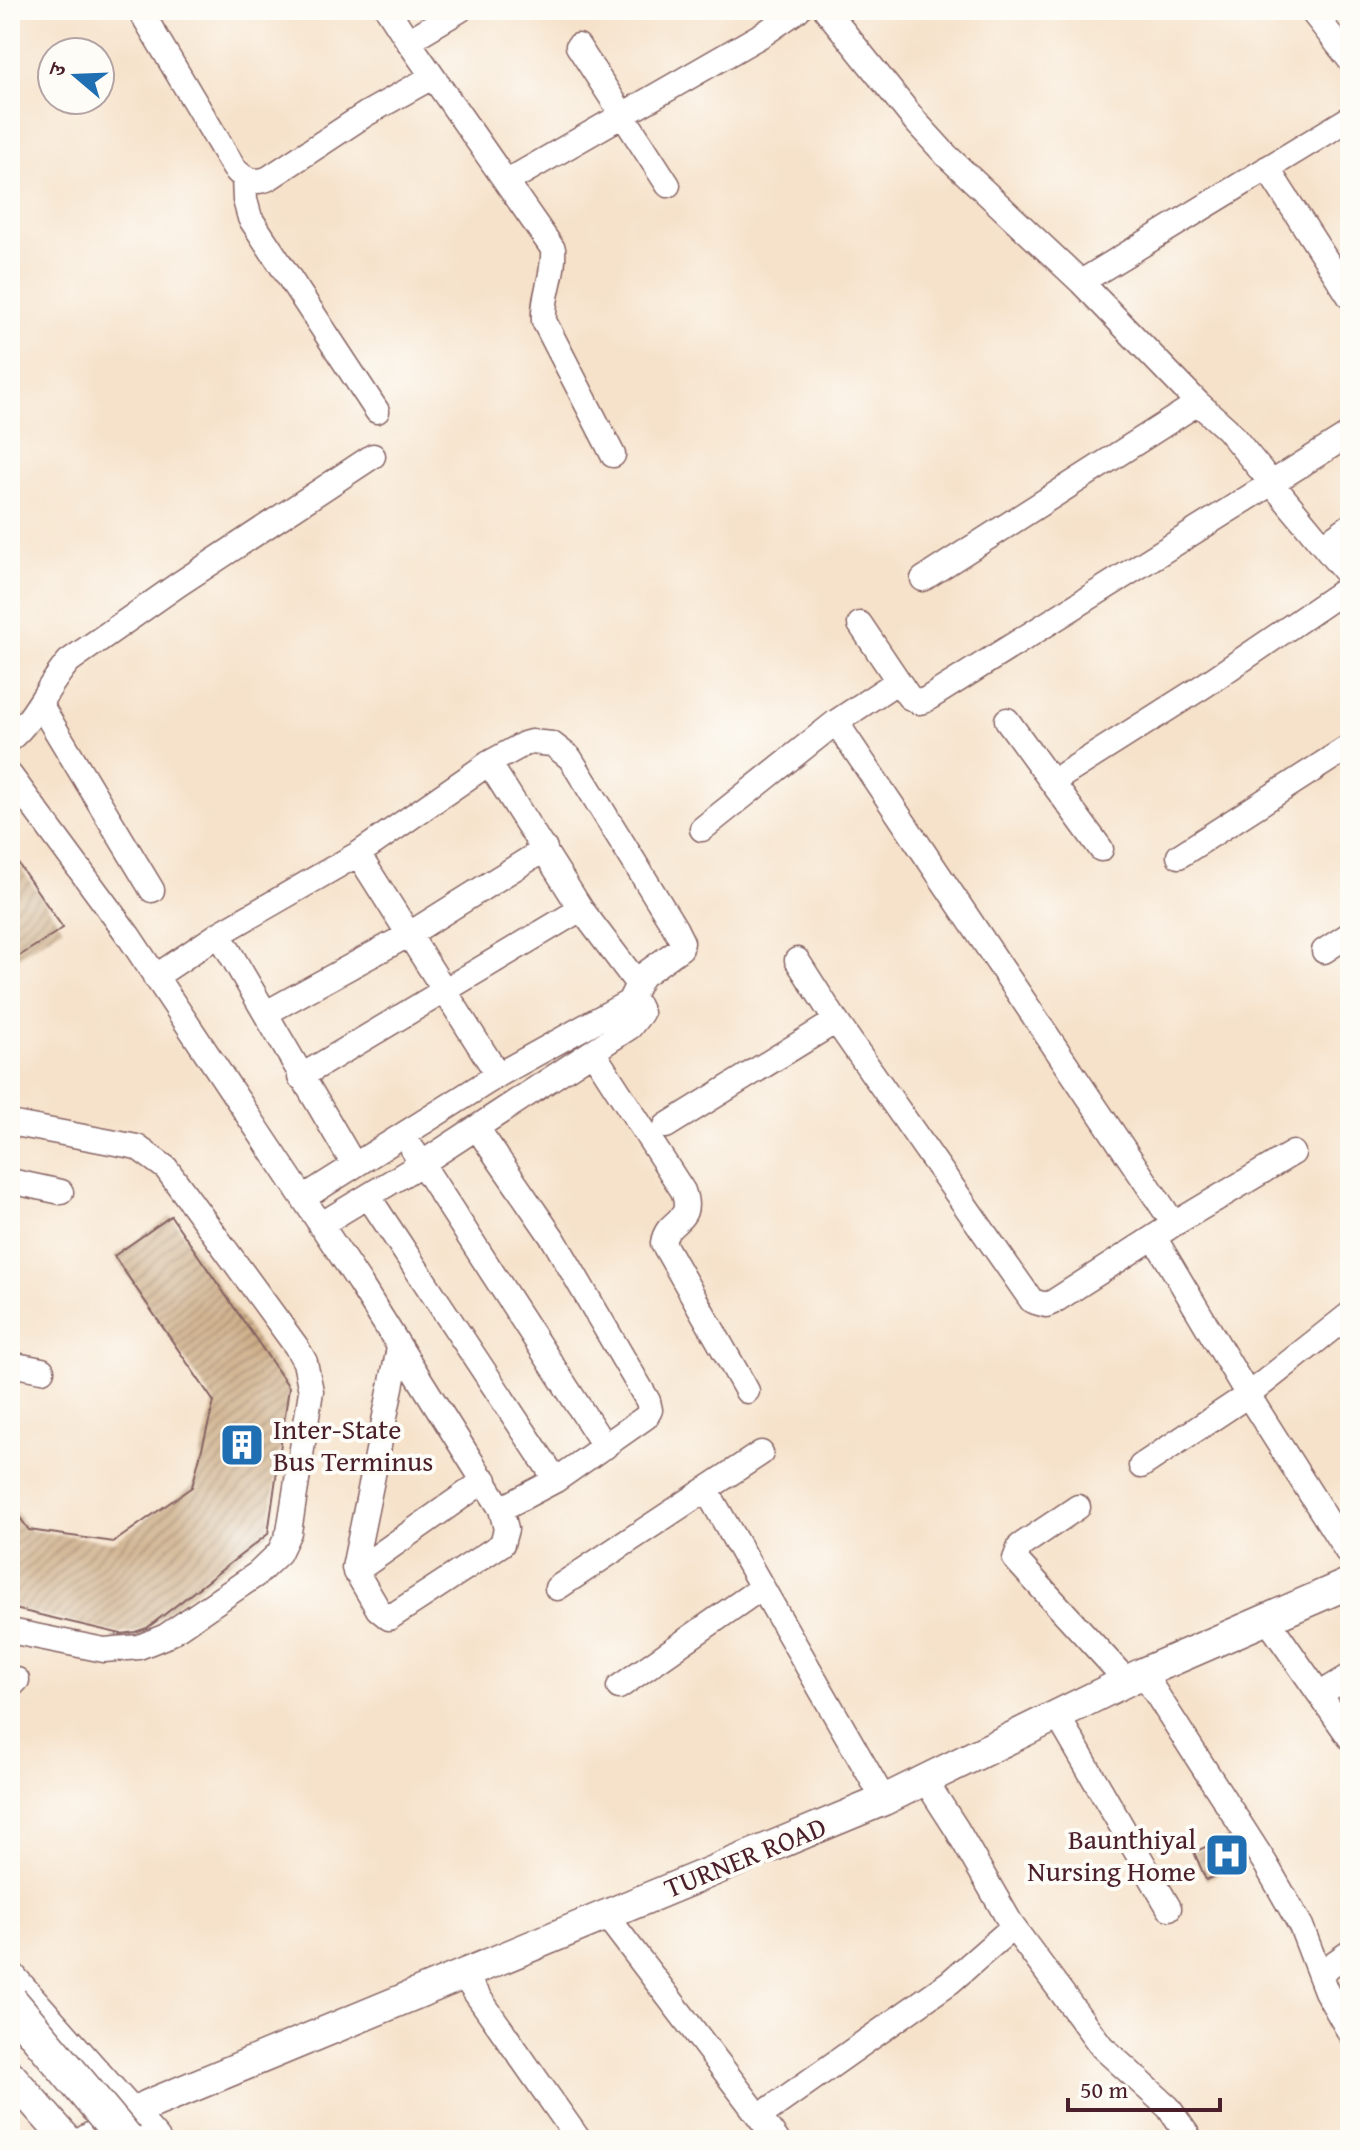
<svg xmlns="http://www.w3.org/2000/svg" width="1360" height="2150" viewBox="0 0 1360 2150" font-family="'Gentium Book Plus','Noto Serif Devanagari',serif">
<style>
.building{fill:url(#building-hatch)}
.lines{fill:none;stroke-linecap:round;stroke-linejoin:round}
.minor-casing{stroke:#866363;stroke-width:27}
.major-casing{stroke:#866363;stroke-width:33}
.minor{stroke:#fff;stroke-width:24}
.major{stroke:#fff;stroke-width:30}
.highway-bridge-casing{stroke:#866363;stroke-width:39;stroke-linecap:butt}
.highway-bridge{stroke:#fff;stroke-width:36}
.labels{text-anchor:middle;stroke-width:8;stroke-linejoin:round;paint-order:stroke}
.poi-label{font-size:28px;fill:#4a1f2b;stroke:#fdfcf7;text-anchor:start}
.street-label{font-size:28px;fill:#4a1f2b;stroke:#fdfcf7}
</style>
<defs>
<pattern id="building-hatch" width="6" height="6" patternUnits="userSpaceOnUse" patternTransform="scale(2)"><rect width="6" height="6" fill="#ceaf89"/><path d="M-1 1l2-2M0 6l6-6M5 7l2-2" fill="none" stroke="#a98e70"/></pattern>
</defs>
<rect width="100%" height="100%" fill="#fdfcf7"/>
<filter id="ink" filterUnits="userSpaceOnUse"><feTurbulence type="fractalNoise" baseFrequency=".0125" numOctaves="2"/><feDisplacementMap in="SourceGraphic" scale="16" xChannelSelector="R" yChannelSelector="G"/><feConvolveMatrix kernelMatrix="1 2 1 2 8 2 1 2 1" color-interpolation-filters="sRGB"/></filter>
<filter id="wash" filterUnits="userSpaceOnUse"><feTurbulence type="fractalNoise" baseFrequency=".006" numOctaves="4" result="noise"/><feDisplacementMap in="SourceGraphic" scale="32" xChannelSelector="R" yChannelSelector="G"/><feGaussianBlur stdDeviation="1.8" result="paint"/><feColorMatrix in="noise" values="0 0 0 0 0 0 0 0 0 0 0 0 0 0 0 0 0 1.4 0 .05"/><feComposite in="paint" operator="in"/></filter>
<g filter="url(#wash)">
<rect width="100%" height="100%" fill="#f6e2ca"/>
<g id="blocks">
<path class="building" d="M10,852L63,928L10,962Z
M171,1216L289,1387L268,1534L147,1628L135,1632L121,1634L10,1608V1504L29,1530L114,1542L192,1487L214,1402L114,1256Z
M1230,1836L1243,1864L1206,1880L1194,1852Z"/>
</g>
</g>
<g filter="url(#ink)">
<use href="#blocks" fill-opacity="0" stroke="#866363" stroke-width="2"/>
<g class="lines">
<g class="minor-casing">
<path id="minor" d="M140,10L234,168C243,179 255,185 269,178L366,114L432,77
M388,10L408,41L460,10
M826,10L916,122L947,156L1081,282L1198,403L1227,429L1350,578
M1311,10L1350,60
M408,41L553,249C555,274 542,297 544,321L613,455
M578,46L668,185
M1267,168L1350,297
M244,178L245,200L250,218L377,411
M508,181L765,33L798,10
M1081,282L1350,118
M1323,545L1350,526
M923,579L1198,403
M860,624L909,697L919,702L924,701L1350,434
M40,704L152,890
M1007,720L1052,782
M836,722L1174,1224L1154,1237
M10,739C36,717 47,686 69,661L179,584L373,456
M489,763L581,909L637,983
M10,775L128,935L359,1282L501,1509L506,1529L502,1544L389,1618L378,1609L354,1568L399,1348
M702,829L836,722L898,681
M1101,849L1052,782L1205,685L1350,586
M358,854L498,1075
M1179,856L1350,746
M219,934L354,1165
M1324,951L1350,934
M797,960L836,1021L1032,1301L1046,1305L1053,1302L1154,1237L1248,1395L1350,1556
M155,977L219,934L358,854L489,763L524,744L531,742L552,744L570,758L675,928L682,942L681,948L642,976L629,1002L498,1075L303,1198
M266,1013L408,935L545,849
M593,1052L683,1191C695,1224 667,1217 663,1243L747,1391
M300,1077L581,909
M10,1123L137,1147L166,1168L296,1346L305,1362L311,1391L289,1532L279,1553L257,1574L166,1636L139,1647L104,1650L10,1631
M666,1126L836,1021
M477,1128L554,1240L648,1401L650,1410L646,1417L556,1480L501,1509
M413,1150L605,1447
M10,1181L61,1192
M368,1196L556,1480
M1174,1224L1293,1153
M320,1225L421,1164L630,1027L641,1013L638,1006L629,1002
M10,1364L42,1370
M1141,1466L1248,1395L1350,1314
M707,1491L884,1800
M1078,1507L1020,1546L1015,1559L1127,1681
M355,1572L485,1480
M557,1588L761,1453
M1267,1619L1350,1738
M1143,1673L1265,1863L1301,1926L1326,1991L1350,2033
M10,1687L17,1680
M619,1687L761,1588
M1320,1694L1350,1676
M1057,1715L1169,1908
M925,1780L956,1828L1013,1927L1102,2047L1168,2107L1191,2140
M606,1915L777,2140
M1320,1973L1350,1952
M463,1975L579,2140
M760,2116L950,1982L1013,1927"/>
</g>
<g class="major-casing">
<path id="major" d="M10,1976L155,2140
M10,2075L67,2140
M87,2140L148,2105L884,1800L1143,1673L1350,1583"/>
</g>
<use href="#minor" class="minor"/>
<use href="#major" class="major"/>
<g class="highway-bridge-casing">
<path id="highway-bridge" d="M10,2002L126,2140"/>
</g>
<use href="#highway-bridge" class="highway-bridge"/>
</g>
</g>
<defs>
<g id="building-square" transform="scale(2.3)"><rect x="-9" y="-9" width="18" height="18" rx="4" fill="#1f6fb2" stroke="#fdfcf7"/><path d="M-4-6H4V6H1V3H-1V6H-4ZM-2.5-4.3h1.7v1.8h-1.7ZM.8-4.3h1.7v1.8H.8ZM-2.5-1h1.7V.8h-1.7ZM.8-1h1.7V.8H.8Z" fill="#fff"/></g>
<g id="hospital-square" transform="scale(2.3)"><rect x="-9" y="-9" width="18" height="18" rx="4" fill="#1f6fb2" stroke="#fdfcf7"/><path d="M-5-5h3v3.5h4V-5h3V5h-3V1.5h-4V5h-3Z" fill="#fff"/></g>
</defs>
<g fill-rule="evenodd">
<use href="#building-square" x="242" y="1445"/>
<use href="#hospital-square" x="1227" y="1855"/>
</g>
<g class="labels">
<g class="poi-label">
<text x="273" y="1439">Inter-State<tspan x="273" dy="32">Bus Terminus</tspan></text>
<text x="1196" y="1849" text-anchor="end">Baunthiyal<tspan x="1196" dy="32">Nursing Home</tspan></text>
</g>
<g class="street-label">
<text transform="translate(745 1857) rotate(-22)" y="10">TURNER ROAD</text>
</g>
</g>
<rect width="1360" height="2150" fill="none" stroke="#fdfcf7" stroke-width="40"/>
<g transform="translate(76 76) rotate(289)"><circle r="38" fill="#fdfcf7" stroke="#b5a4a5" stroke-width="2"/>
<path d="M0-6L14 30L0 20L-14 30Z" fill="#1f6fb2"/>
<text y="-12" font-size="22" font-weight="bold" text-anchor="middle" fill="#4a1f2b">उ</text>
</g>
<path d="M1068 2098v12h152v-12" fill="none" stroke="#4a1f2b" stroke-width="4"/>
<text x="1080" y="2098" font-size="24" fill="#4a1f2b" stroke="#fdfcf7" stroke-width="6" paint-order="stroke">50 m</text>
</svg>
